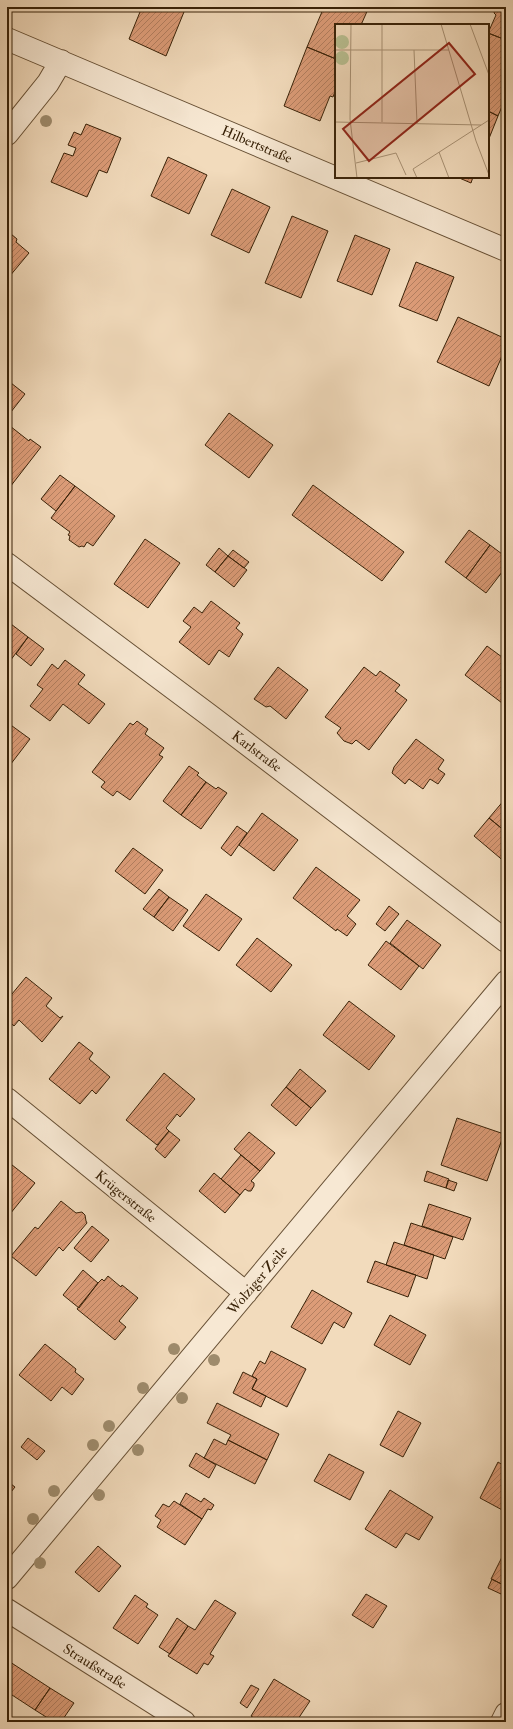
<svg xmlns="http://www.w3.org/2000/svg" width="513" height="1729" viewBox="0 0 513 1729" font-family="'IM FELL Double Pica',serif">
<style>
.building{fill:url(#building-hatch);stroke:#392208}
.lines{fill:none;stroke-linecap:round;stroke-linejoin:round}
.minor-casing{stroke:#675035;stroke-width:24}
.minor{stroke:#f7e8d3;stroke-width:22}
.tree{fill:#9e8b6c}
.labels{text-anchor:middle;stroke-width:3;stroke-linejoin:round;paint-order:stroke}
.street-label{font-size:14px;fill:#392208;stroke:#f7e8d3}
.inset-road{fill:none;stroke:#a89174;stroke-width:1}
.view{fill:#8f2418;fill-opacity:0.15;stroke:#8f2418;stroke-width:2}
.inset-edge{fill:none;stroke:#392208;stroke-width:2}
</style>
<defs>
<pattern id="building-hatch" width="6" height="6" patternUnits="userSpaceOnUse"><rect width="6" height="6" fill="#dc9c78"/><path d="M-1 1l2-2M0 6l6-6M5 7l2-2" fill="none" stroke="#b37f60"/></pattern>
</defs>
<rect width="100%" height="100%" fill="#f2dbbc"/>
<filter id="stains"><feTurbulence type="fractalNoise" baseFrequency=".005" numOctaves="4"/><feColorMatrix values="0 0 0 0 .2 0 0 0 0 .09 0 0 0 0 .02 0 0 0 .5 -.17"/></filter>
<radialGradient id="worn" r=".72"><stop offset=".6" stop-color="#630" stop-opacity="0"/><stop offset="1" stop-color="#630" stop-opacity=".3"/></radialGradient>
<path class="building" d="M142,7H186L166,56L129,39Z
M324,7H369L361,25H336V59L307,47Z
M496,7H506V40L488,33L496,15L494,13Z
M488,33L506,40V97L498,116L488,111Z
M307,47L336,59V89L333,97L330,96L320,121L284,106Z
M488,111L498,116L488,141Z
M86,124L121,138L107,173L99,170L87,197L51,182L64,153L73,156L76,148L68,145L74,132L81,135Z
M168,157L207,175L189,214L151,196Z
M457,177H473L471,183Z
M232,189L270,207L249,253L211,235Z
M292,216L328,231L301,298L265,283Z
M11,234L17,239L16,242L29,253L9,277L7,275V235Z
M355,235L390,249L372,295L337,281Z
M416,262L454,277L437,321L399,306Z
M458,317L506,339V347L489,386L437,362Z
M11,383L25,394L7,417V387Z
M229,413L273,445L249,478L205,445Z
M10,426L29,441L30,439L41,447L10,487L7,485V430Z
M60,475L75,486L56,511L41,499Z
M313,485L404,552L382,581L292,515Z
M75,486L115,516L93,546L87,542L84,547L82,546L79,547L69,540L70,536L68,535L70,532L51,518Z
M469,530L490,545L466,578L445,562Z
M145,539L180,563L148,608L114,584Z
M490,545L506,557V567L486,593L466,578Z
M219,548L228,556L215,572L206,565Z
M233,550L249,562L244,568L228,556Z
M228,556L247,570L234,587L215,572Z
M211,601L240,623L236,628L243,634L229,657L219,650L209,665L179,642L191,627L183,621L194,607L202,613Z
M7,621L28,637L7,665Z
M28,637L44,649L31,666L16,654Z
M487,646L506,660V706L465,675Z
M65,660L85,675L78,684L105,704L89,724L63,704L50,721L30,706L43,689L37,685L52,664L58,669Z
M278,667L308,690L286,719L270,706L266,707L254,699Z
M364,667L376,676L380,671L400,685L395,691L407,700L369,750L356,740L352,744L344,741L337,733L341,728L325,717Z
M137,721L148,729L145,734L164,748L159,755L163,757L130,800L117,791L113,796L101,787L105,782L92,772L130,723L133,725Z
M8,723L30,739L7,769V725Z
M416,739L444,760L438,769L445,774L438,784L430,779L423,789L409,779L405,784L392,773L394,767Z
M189,766L199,773L197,775L206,782L181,815L163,801Z
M206,782L216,789L218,787L227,793L201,829L181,815Z
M505,799L506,800V832L489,818Z
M262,813L298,840L274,871L239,845Z
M489,818L506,832V863L474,836Z
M237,826L247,833L231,856L221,848Z
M133,848L163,870L145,894L115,871Z
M316,867L360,900L347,916L356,924L347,936L337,929L336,931L293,898Z
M159,889L169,897L154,917L143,909Z
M206,894L242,919L219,951L183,926Z
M169,897L188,910L173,931L154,917Z
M389,906L399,914L385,931L376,924Z
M407,920L441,945L423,969L390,943Z
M257,938L292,965L271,992L236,965Z
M386,941L419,966L401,990L368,965Z
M26,977L52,998L46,1006L60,1018L63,1016L42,1042L19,1020L14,1026L7,1020V1000Z
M349,1001L395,1036L369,1070L323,1035Z
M79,1042L93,1053L89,1059L110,1077L96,1094L92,1090L80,1104L49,1079Z
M300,1069L326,1091L311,1108L286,1087Z
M164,1073L195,1099L180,1117L177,1114L166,1128L169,1131L157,1145L126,1120Z
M286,1087L311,1108L296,1126L271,1105Z
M457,1118L504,1134L487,1181L441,1165Z
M169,1131L180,1140L165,1158L155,1149Z
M249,1132L275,1153L260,1171L234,1149Z
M241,1155L260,1171L251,1181L254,1183V1186L251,1191H248L245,1189L240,1195L221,1179Z
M7,1161L35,1183L10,1214L7,1212Z
M427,1171L449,1179L446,1188L424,1181Z
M214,1173L240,1195L225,1213L199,1191Z
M448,1180L457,1183L454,1191L446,1188Z
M61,1201L76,1213L82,1212L85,1215L86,1221L87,1223L63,1251L59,1247L36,1276L11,1256L35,1227L38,1229Z
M429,1204L471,1218L463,1240L422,1226Z
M411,1223L453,1237L445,1259L404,1245Z
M92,1226L109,1240L91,1262L74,1248Z
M394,1242L434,1255L427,1279L386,1265Z
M375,1261L416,1275L408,1297L367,1282Z
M83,1270L98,1283L79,1308L63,1295Z
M108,1276L121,1287L122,1285L138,1298L119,1321L126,1327L115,1340L77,1309L98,1283L102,1279L104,1281Z
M312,1290L352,1313L344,1328L334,1322L322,1344L291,1327Z
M390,1315L426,1335L410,1365L374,1345Z
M45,1344L76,1369L75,1372L84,1379L72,1395L62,1387L51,1401L19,1375Z
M271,1351L306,1369L287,1407L252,1389L257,1379L252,1376L260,1361L265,1364Z
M243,1372L257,1379L252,1389L266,1396L261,1407L233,1393Z
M217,1403L279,1434L267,1460L228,1440L231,1435L207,1423Z
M398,1411L421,1423L403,1457L380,1445Z
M28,1438L45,1451L37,1460L21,1447Z
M214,1439L226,1445L228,1440L267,1460L255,1484L204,1458Z
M196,1453L216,1465L209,1478L189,1466Z
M329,1454L364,1472L350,1500L314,1481Z
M506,1455V1467L501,1464Z
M498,1462L506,1467V1512L480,1498Z
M7,1481L15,1487L7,1497Z
M390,1490L433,1517L419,1540L406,1533L396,1548L365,1529Z
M186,1493L201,1502L204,1498L214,1505L211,1510L208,1509L202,1519L180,1504Z
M174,1501L202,1519L185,1545L157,1527L161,1520L155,1516L163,1504L169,1507Z
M98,1546L121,1566L99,1592L75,1572Z
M505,1551H506V1586L491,1579Z
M492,1579L505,1586L501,1594L488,1588Z
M366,1594L387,1606L373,1628L352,1615Z
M135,1595L148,1604L146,1607L158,1615L138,1644L113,1628Z
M215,1600L236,1613L210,1654L214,1656L208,1665L204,1663L197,1674L168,1656L188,1626L195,1630Z
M177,1618L188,1626L170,1654L159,1647Z
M7,1660L50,1688L35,1710L12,1695L7,1703Z
M274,1679L310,1701L298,1719L303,1722H260L251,1716Z
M251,1685L259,1689L247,1708L240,1703Z
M50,1688L74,1703L61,1722H54L35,1710Z"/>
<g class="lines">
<g class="minor-casing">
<path id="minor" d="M7,39L506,250
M7,134L48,83L61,61
M7,564L209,715L506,941
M7,1099L246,1293
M7,1578L506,982
M7,1610L184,1722
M502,1722L506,1714"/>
</g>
<use href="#minor" class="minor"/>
</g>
<g class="tree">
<circle cx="46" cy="121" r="6"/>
<circle cx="174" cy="1349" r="6"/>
<circle cx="214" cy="1360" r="6"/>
<circle cx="143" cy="1388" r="6"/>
<circle cx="182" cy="1398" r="6"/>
<circle cx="109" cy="1426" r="6"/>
<circle cx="93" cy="1445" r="6"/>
<circle cx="138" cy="1450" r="6"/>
<circle cx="54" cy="1491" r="6"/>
<circle cx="99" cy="1495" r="6"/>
<circle cx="33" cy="1519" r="6"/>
<circle cx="40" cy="1563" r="6"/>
</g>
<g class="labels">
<g class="street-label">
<text transform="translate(257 144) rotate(23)" y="5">Hilbertstraße</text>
<text transform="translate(257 751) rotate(37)" y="5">Karlstraße</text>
<text transform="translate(126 1196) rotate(39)" y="5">Krügerstraße</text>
<text transform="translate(257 1280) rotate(-50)" y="5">Wolziger Zeile</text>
<text transform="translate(95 1666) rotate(32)" y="5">Straußstraße</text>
</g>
</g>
<g transform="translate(335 24)">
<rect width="154" height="154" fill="#f2dbbc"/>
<path d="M0 18a7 7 0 1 1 14 0a7 7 0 1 1-14 0ZM0 34a7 7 0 1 1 14 0a7 7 0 1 1-14 0Z" fill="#b9c092"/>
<path class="inset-road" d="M16,0L15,95L22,154M106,0L141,117L154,151M135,0L154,51M0,26H114M79,26L82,99M0,98L146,101M47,98V0M104,128L114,154M21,139L61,129L71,151M82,154L78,145L154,96"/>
<path class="view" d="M114,19L140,50L34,137L8,105Z"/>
<rect width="154" height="154" class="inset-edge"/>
</g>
<rect width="513" height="1729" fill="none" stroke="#f2dbbc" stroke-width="24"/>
<rect x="8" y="8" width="497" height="1713" fill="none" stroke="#392208" stroke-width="2"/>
<rect x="12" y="12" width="489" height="1705" fill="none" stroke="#392208"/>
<rect width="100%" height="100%" filter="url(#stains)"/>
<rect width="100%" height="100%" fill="url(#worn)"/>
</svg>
